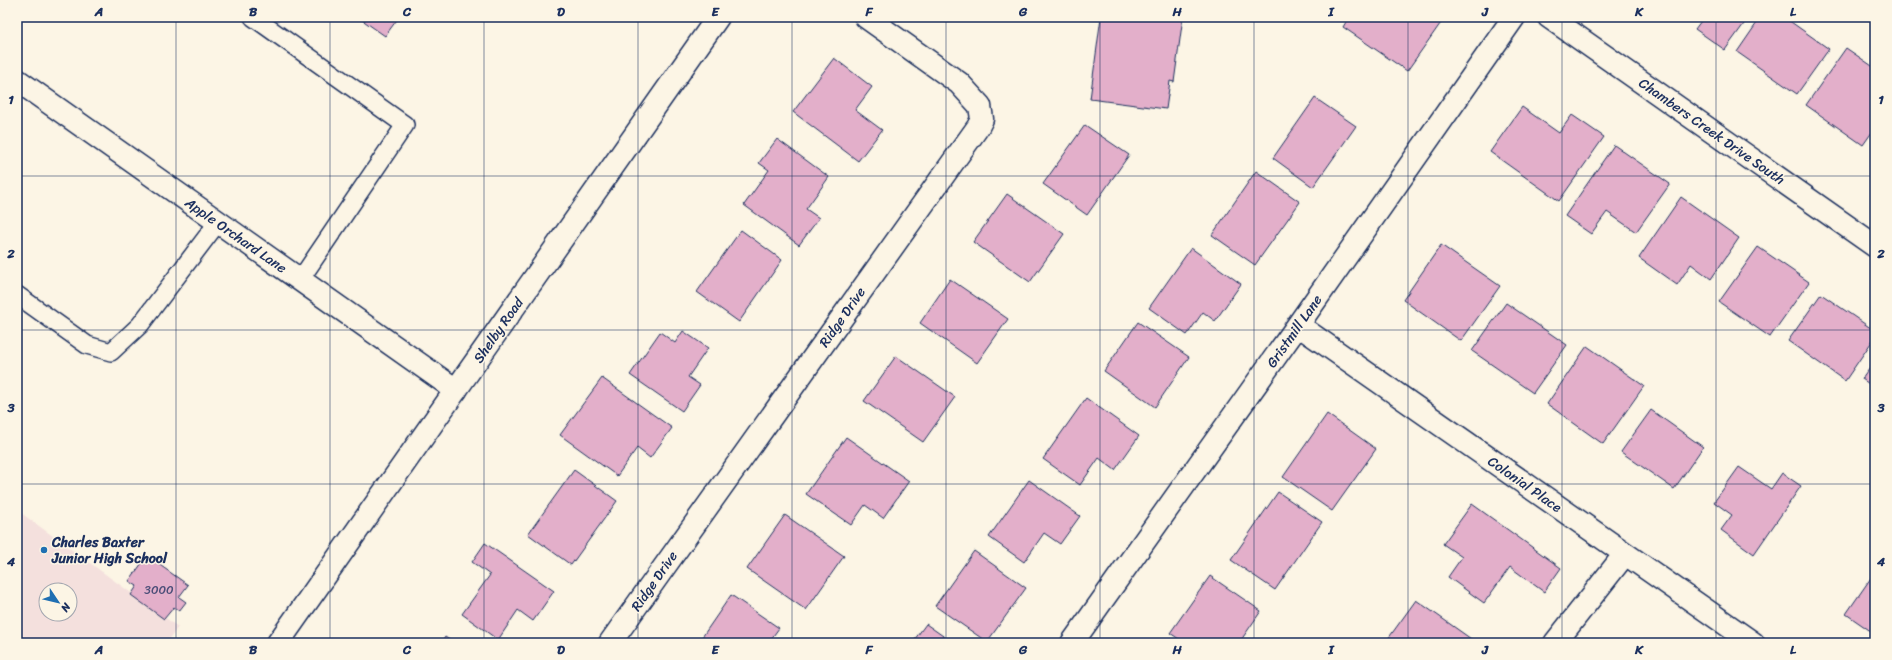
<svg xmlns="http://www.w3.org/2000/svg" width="1892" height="660" viewBox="0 0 1892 660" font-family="Sriracha,sans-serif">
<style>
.built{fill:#f4e0dd;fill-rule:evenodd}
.building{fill:#e3afca;stroke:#1b2f5e}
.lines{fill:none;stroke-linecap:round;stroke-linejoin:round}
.lane-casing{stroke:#1b2f5e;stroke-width:20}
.street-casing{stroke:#1b2f5e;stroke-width:25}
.secondary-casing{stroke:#1b2f5e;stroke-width:25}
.lane{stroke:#fcf5e5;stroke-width:17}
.street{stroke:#fcf5e5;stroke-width:22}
.secondary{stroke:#fcf5e5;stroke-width:22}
.grid{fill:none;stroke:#1b2f5e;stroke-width:1;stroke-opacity:0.55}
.poi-dot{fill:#1f6fb2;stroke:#fcf5e5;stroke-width:1.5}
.labels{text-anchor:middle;stroke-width:3;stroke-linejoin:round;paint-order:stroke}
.number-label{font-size:12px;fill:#4d4f79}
.street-label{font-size:14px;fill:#1b2f5e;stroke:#fcf5e5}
.poi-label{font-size:14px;font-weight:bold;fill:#1b2f5e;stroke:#fcf5e5;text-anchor:start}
.neatline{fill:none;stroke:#1b2f5e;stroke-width:1.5}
.grid-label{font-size:13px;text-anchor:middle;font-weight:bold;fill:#1b2f5e}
</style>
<rect width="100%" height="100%" fill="#fcf5e5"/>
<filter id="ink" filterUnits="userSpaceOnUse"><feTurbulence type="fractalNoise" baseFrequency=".025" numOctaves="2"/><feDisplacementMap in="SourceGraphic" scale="8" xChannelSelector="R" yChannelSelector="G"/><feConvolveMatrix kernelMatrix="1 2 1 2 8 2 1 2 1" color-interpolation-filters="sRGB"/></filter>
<g filter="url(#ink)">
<path class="built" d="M17,510L178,627L167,643H17ZM46,590H70V614H46Z"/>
<path class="building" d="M358,17H399L385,36Z
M1101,17H1183L1174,82L1170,81L1166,109L1090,99Z
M1349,17H1445L1407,71L1343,27Z
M1704,17H1749L1725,50L1695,29Z
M1761,17H1784L1829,49L1797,94L1737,52Z
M1846,48L1875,68V128L1863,145L1806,105Z
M834,58L872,87L855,110L882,130L858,161L793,112Z
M1315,98L1356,126L1313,187L1273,158Z
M1522,107L1559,133L1572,115L1604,137L1559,201L1490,152Z
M1085,125L1129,155L1087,215L1043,184Z
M777,139L829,177L806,209L819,218L799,245L744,205L769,170L759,163Z
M1614,145L1670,184L1636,232L1607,212L1591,234L1565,216Z
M1256,171L1300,202L1255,265L1212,235Z
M1007,194L1064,234L1030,282L973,242Z
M1681,197L1739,238L1711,279L1691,264L1677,285L1639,258Z
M741,230L782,260L739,322L697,292Z
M1441,245L1500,286L1461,341L1403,300Z
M1758,247L1809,282L1770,337L1719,302Z
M1191,248L1241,284L1215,321L1203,312L1187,335L1149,308Z
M950,279L1008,319L977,363L920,323Z
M1821,294L1875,331V337L1845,381L1788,341Z
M1506,303L1567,345L1533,393L1472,351Z
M1138,322L1189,357L1155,407L1104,371Z
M683,331L708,348L688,377L700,385L682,411L630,375L660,332L675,343Z
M1587,346L1644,386L1603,444L1547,404Z
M896,356L955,397L923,442L864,401Z
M1875,361V388L1862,379Z
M602,378L672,428L650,458L637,448L617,476L560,435Z
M1086,398L1139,436L1115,470L1099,458L1080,485L1043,459Z
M1651,410L1703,447L1674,489L1621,452Z
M1327,414L1376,449L1332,511L1283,477Z
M846,437L909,481L883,518L865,505L851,525L806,494Z
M1739,467L1771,489L1782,473L1801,486L1754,554L1721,530L1732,515L1714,502Z
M574,470L617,501L571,565L528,534Z
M1029,480L1080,516L1060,544L1044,533L1024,562L989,537Z
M1278,492L1322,522L1275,590L1231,560Z
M1472,504L1561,568L1544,592L1510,567L1484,603L1448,577L1462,557L1443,544Z
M785,515L844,556L806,610L747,569Z
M485,543L554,591L533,621L518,610L498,640L462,614L490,575L472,562Z
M974,551L1026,588L987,642L935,606Z
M147,556L188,585L179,597L186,602L179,611L174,607L164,619L131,595L137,586L129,581Z
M1875,572V634L1846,614Z
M1210,576L1261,611L1239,643H1185L1170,633Z
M731,595L779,628L768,643H698Z
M1416,600L1474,641L1472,643H1385Z
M926,624L953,643H912Z
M445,637L454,643H441Z"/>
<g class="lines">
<g class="lane-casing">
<path id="lane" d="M253,17L405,125L300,280
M17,295L87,345L111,352L140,325L218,222"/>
</g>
<g class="street-casing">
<path id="street" d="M1549,17L1875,246
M17,80L456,390
M1298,325L1753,643
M610,643L978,127L982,119L980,106L959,83L866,17
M1072,643L1298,325L1514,17
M1555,643L1625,554"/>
</g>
<g class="secondary-casing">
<path id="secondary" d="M278,643L718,17"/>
</g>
<use href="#lane" class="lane"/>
<use href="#street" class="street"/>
<use href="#secondary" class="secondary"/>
</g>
</g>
<path class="grid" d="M176,17V643M330,17V643M484,17V643M638,17V643M792,17V643M946,17V643M1100,17V643M1254,17V643M1408,17V643M1562,17V643M1716,17V643M17,176H1875M17,330H1875M17,484H1875"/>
<circle class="poi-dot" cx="44" cy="550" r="4"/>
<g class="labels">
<g class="number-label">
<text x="159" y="594">3000</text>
</g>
<g class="street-label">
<text transform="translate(1712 131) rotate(35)" y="5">Chambers Creek Drive South</text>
<text transform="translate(236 235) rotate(35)" y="5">Apple Orchard Lane</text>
<text transform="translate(842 317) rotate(-55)" y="5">Ridge Drive</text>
<text transform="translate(498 330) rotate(-55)" y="5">Shelby Road</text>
<text transform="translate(1294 331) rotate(-55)" y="5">Gristmill Lane</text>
<text transform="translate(1525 484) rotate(35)" y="5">Colonial Place</text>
<text transform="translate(654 581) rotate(-55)" y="5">Ridge Drive</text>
</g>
<g class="poi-label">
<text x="52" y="547">Charles Baxter<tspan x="52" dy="16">Junior High School</tspan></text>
</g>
</g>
<rect width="1892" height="660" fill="none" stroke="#fcf5e5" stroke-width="44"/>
<g transform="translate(58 602) rotate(125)"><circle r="19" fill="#fcf5e5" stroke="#a2a6af"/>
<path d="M0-3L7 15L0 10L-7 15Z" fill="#1f6fb2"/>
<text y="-6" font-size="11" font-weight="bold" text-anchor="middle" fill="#1b2f5e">N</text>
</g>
<rect x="22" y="22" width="1848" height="616" class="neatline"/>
<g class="grid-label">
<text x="99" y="16">A</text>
<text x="253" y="16">B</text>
<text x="407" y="16">C</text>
<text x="561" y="16">D</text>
<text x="715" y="16">E</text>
<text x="869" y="16">F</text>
<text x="1023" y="16">G</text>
<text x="1177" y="16">H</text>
<text x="1331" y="16">I</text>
<text x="1485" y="16">J</text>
<text x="1639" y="16">K</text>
<text x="1793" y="16">L</text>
<text x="11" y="104">1</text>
<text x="1881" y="104">1</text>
<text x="11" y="258">2</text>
<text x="1881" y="258">2</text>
<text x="11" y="412">3</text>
<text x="1881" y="412">3</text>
<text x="11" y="566">4</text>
<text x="1881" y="566">4</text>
<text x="99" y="654">A</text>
<text x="253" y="654">B</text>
<text x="407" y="654">C</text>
<text x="561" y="654">D</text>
<text x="715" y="654">E</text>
<text x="869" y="654">F</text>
<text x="1023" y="654">G</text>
<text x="1177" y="654">H</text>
<text x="1331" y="654">I</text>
<text x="1485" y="654">J</text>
<text x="1639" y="654">K</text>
<text x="1793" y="654">L</text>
</g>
</svg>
